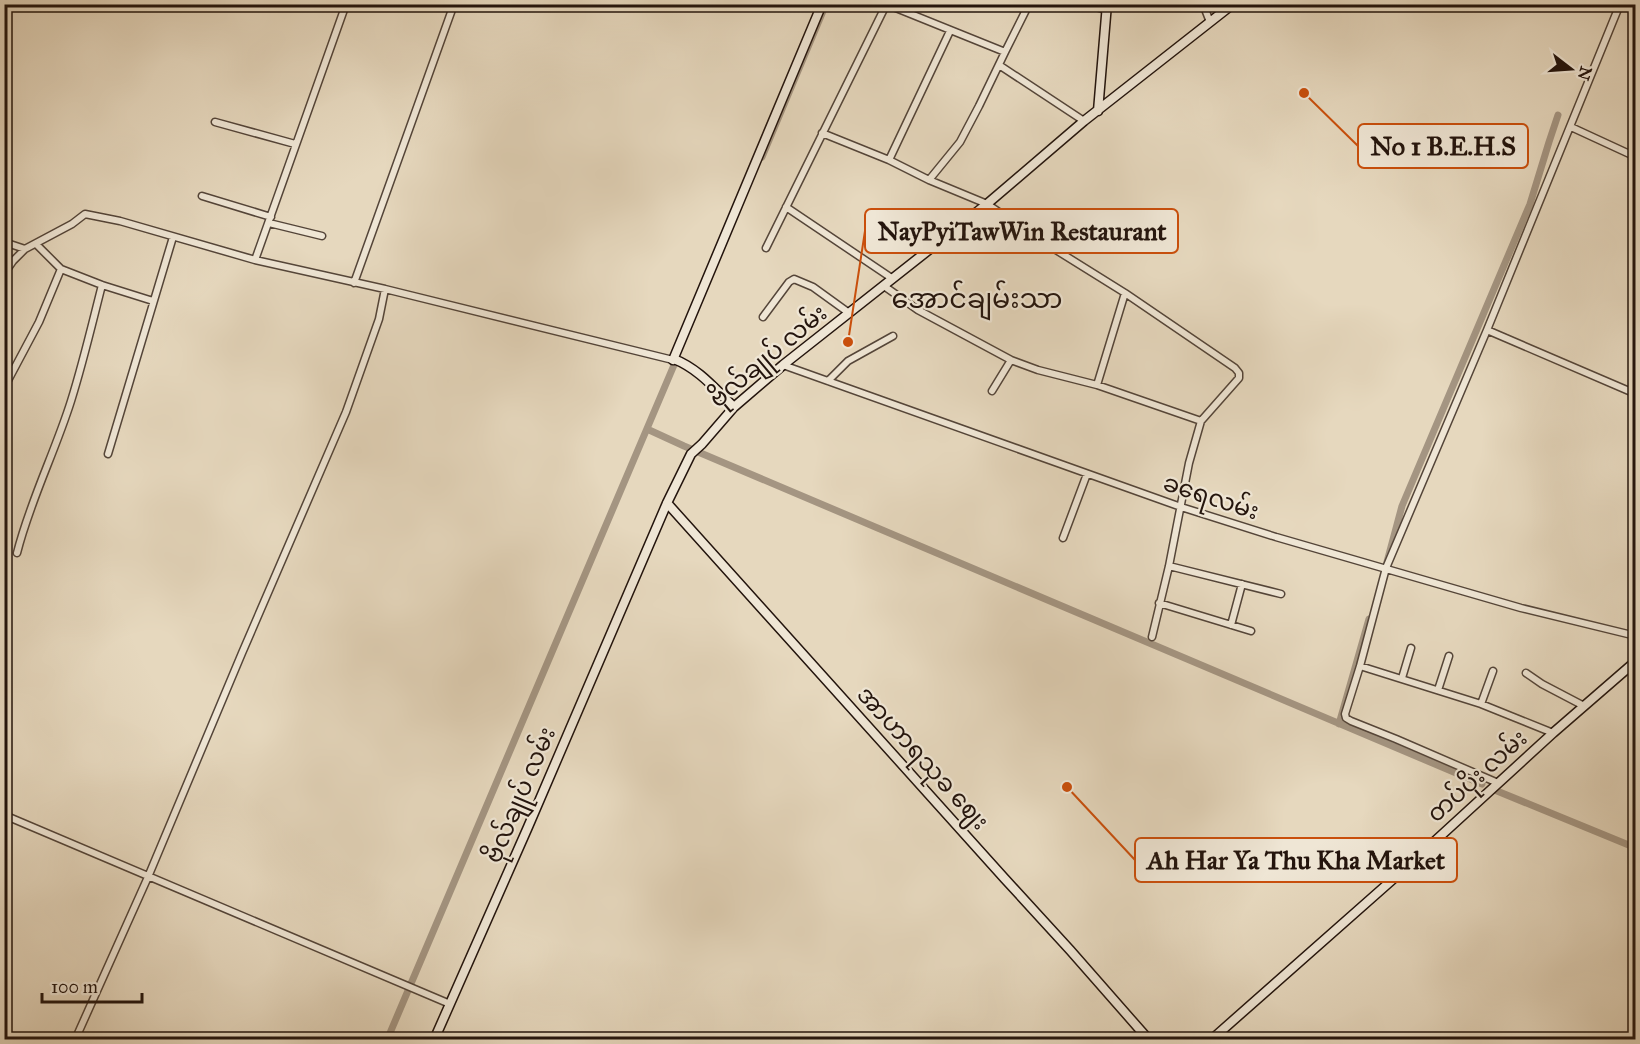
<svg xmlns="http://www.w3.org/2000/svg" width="1640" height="1044" viewBox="0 0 1640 1044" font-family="'IM FELL Great Primer','Noto Sans Myanmar',serif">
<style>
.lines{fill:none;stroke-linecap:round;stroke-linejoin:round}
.canal{stroke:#a49582;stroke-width:7}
.street-casing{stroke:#544539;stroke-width:9}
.secondary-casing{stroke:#23140d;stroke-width:11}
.street{stroke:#efe6d5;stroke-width:6}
.secondary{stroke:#efe6d5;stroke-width:8}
.labels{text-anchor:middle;stroke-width:4.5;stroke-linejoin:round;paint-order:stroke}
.street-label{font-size:24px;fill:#23140d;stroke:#efe6d5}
.quarter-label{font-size:27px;fill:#23140d;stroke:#efe6d5}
.leader{fill:none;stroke:#ca4f0c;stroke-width:2}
.callout-dot{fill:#ca4f0c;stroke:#efe6d5;stroke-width:2}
.callout{fill:#efe6d5;stroke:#ca4f0c;stroke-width:2}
.callout-label{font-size:26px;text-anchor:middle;font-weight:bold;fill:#23140d}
</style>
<rect width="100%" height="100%" fill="#e6d8be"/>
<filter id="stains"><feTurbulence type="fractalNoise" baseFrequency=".00333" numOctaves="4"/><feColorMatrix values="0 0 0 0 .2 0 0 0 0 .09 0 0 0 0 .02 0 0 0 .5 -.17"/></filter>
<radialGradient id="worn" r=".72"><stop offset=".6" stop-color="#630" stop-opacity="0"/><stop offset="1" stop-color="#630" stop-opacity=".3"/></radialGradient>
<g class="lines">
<path class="canal" d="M762,157L826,4
M647,429L684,446L1482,784
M1387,562L1402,506L1530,204L1549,142L1558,115
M1339,724L1369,619
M1497,791L1636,848
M387,1040L677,358"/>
<g class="street-casing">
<path id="street" d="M886,4L1005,52
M1085,4L1106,10
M1203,4L1210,22
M950,31L889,160L929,180L987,204L1040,240L1125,293L1235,368L1239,373V378L1201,421L1189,463L1169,566L1152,637
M999,65L1084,121
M215,122L295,144
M1571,127L1636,157
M822,133L889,160
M929,180L960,142L979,106L1005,52L1029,4
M202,196L271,217
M786,207L893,279
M269,223L322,236
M4,242L25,249
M36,244L61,269L102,285L153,301
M766,248L886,5L884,4
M255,260L346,4
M4,274L13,261L25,249L72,224L85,214L120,221L255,260L385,289L673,360
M354,283L454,4
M884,286L918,310L1011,360L1038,370L1097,385L1201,421
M763,317L789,282L794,279L813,287L849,313
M1487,330L1636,394
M783,365L1181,507L1276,537L1521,608L1636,636
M828,381L848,361L893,336
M1097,385L1125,293
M4,388L39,322L61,269
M992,391L1011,360
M108,454L173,237
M1063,538L1087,474
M17,553C30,501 55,452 71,401C83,363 92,324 102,285
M1169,566L1281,594
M1159,603L1251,631
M1231,625L1242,584
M1360,666L1481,704L1553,733
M1526,673L1542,684L1584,706
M1402,678L1411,648
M1438,690L1449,656
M1481,704L1493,671
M1498,783L1396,739L1351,721L1346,718L1345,714L1360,666L1386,568L1487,330L1620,4
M4,815L450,1004
M75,1040L148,877L242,653L346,412L379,319L385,289"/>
</g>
<g class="secondary-casing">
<path id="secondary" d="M1098,111L1107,4
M673,360L822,4
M673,360L674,359C699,369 715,389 734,407
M667,503L1005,879L1070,950L1149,1040
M434,1040L528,827L667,503L691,454L702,444L734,407L783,365L987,204L1084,121L1233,4
M1211,1040L1400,873L1553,733L1636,661"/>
</g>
<use href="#street" class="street"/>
<use href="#secondary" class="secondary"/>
</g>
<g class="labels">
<g class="street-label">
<text transform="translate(768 356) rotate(-40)" y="8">ဗိုလ်ချုပ် လမ်း</text>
<text transform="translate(1211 497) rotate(18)" y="8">ခရေလမ်း</text>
<text transform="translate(923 758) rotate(48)" y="8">အာဟာရသုခ ဈေး</text>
<text transform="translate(1477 776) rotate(-42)" y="8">တပ်ပိုး လမ်း</text>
<text transform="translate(520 795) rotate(-67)" y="8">ဗိုလ်ချုပ် လမ်း</text>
</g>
<g class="quarter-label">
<text x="977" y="308">အောင်ချမ်းသာ</text>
</g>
</g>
<path class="leader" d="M1304 93L1358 146M848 342L865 231M1067 787L1135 860"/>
<g class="callout-dot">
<circle cx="1304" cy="93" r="6"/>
<circle cx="848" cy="342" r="6"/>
<circle cx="1067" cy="787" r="6"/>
</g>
<g class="callout">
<rect x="1358" y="124" width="170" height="44" rx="6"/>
<rect x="865" y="209" width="313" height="44" rx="6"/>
<rect x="1135" y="838" width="322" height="44" rx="6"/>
</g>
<g class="callout-label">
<text x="1443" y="155">No 1 B.E.H.S</text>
<text x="1022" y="240">NayPyiTawWin Restaurant</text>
<text x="1296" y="869">Ah Har Ya Thu Kha Market</text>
</g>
<rect width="1640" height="1044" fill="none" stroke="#e6d8be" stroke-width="24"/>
<rect x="6" y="6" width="1628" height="1032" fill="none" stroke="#23140d" stroke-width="3"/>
<rect x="12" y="12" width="1616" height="1020" fill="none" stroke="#23140d" stroke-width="1.5"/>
<g transform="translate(1571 69) rotate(107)" stroke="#efe6d5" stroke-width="4.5" paint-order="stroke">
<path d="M0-4.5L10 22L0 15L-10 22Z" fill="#23140d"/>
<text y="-9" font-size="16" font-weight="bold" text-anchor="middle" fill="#23140d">N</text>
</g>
<path d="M42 993v9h100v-9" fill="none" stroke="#23140d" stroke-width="3"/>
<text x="51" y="993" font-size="18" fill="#23140d" stroke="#efe6d5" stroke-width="4.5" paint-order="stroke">100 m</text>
<rect width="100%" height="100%" filter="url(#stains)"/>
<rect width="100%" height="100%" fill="url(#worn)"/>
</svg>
